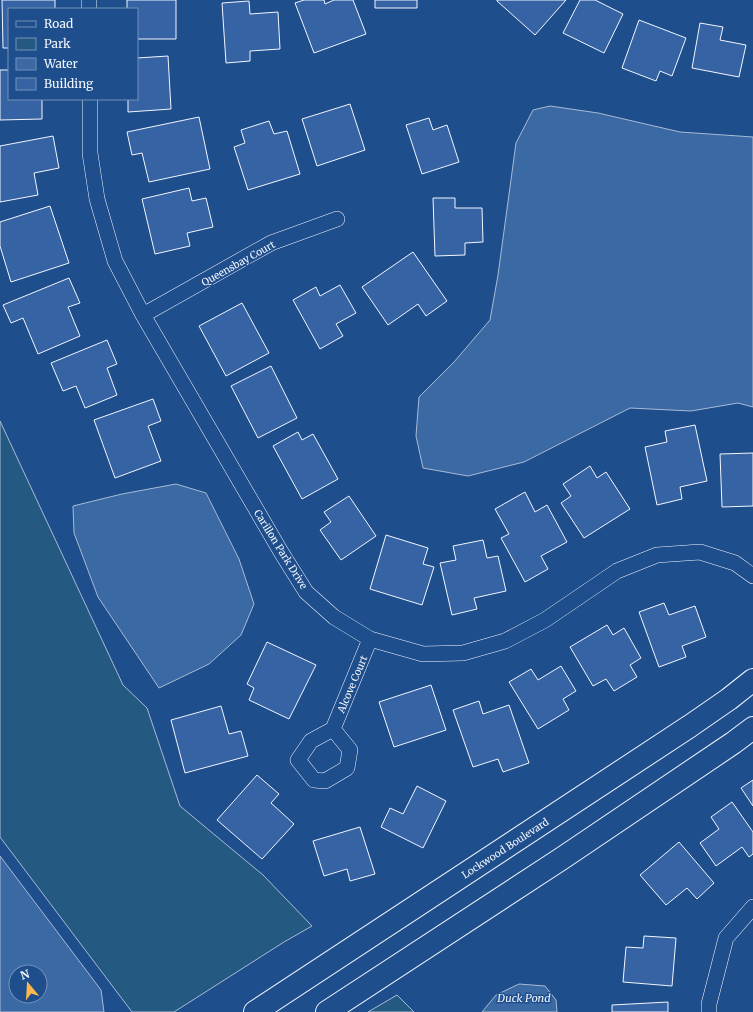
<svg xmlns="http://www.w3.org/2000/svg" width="753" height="1012" viewBox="0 0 753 1012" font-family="Merriweather,serif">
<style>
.green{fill:#245a82;stroke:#a8bbd7}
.water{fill:#3b69a3;stroke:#a8bbd7;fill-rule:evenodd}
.building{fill:#3563a3;stroke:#f2f6ff}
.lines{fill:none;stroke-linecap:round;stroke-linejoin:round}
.street-casing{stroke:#f2f6ff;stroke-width:16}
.secondary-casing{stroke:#f2f6ff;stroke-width:24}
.street{stroke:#1f4e8c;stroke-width:15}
.secondary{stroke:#1f4e8c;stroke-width:22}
.labels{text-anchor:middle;stroke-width:3;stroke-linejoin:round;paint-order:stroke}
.street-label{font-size:10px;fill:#f2f6ff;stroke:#1f4e8c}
.water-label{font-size:11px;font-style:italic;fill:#f2f6ff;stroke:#1f4e8c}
</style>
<rect width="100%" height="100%" fill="#1f4e8c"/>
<path class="green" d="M0,421L123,685L147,708L180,806L263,875L312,926L284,942L174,1012H132L0,837Z
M397,995L414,1012H368Z"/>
<path class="water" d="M550,106L598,113L680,132L753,137V407L738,403L691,411L630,408L524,462L468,476L423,468L416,436L419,397L454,362L490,320L498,275L516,143L533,110Z
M176,484L206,493L239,559L254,604L241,635L209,664L159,688L98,597L74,533L73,506L122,494Z
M0,856L101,990L104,1012H0ZM16,972H40V996H16Z
M519,984L545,986L556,1000L557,1012H482L496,995Z"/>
<path class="building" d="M2,0H55V9H9V48H3Z
M127,0H176V39H137V9H127Z
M304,0H324L325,4L334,0H353L366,34L314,53L295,3Z
M375,0H417V8H375Z
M497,0H566L535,35L497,1Z
M580,0H595L623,14L604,53L563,33Z
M249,1L250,14L278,12L280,49L250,51V61L226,63L222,3Z
M639,20L686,38L672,76L660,71L656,81L622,68Z
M700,23L723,27L720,40L746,45L739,77L692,68Z
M168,56L171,109L128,112V99H137V58Z
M0,70H9V99H42V119L0,120Z
M350,104L365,150L317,166L302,119Z
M199,117L210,169L149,182L142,153L132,155L127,132Z
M429,118L433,130L447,125L459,162L422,174L406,125Z
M269,121L274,134L287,131L300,174L248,190L234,147L245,143L241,130Z
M53,136L59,168L34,173L38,195L0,202V146Z
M189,188L192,201L206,198L213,227L187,233L190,246L155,254L142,199Z
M433,198H455V208H482L483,242L465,243V255L435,256Z
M50,206L69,263L11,282L0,246V222Z
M413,252L447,301L426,316L418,304L388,325L362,287Z
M69,278L80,303L68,307L80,336L38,354L23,318L11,323L3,305Z
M340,285L356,313L336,324L343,336L320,349L293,300L316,287L320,296Z
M242,303L269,353L226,376L199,326Z
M107,340L117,364L107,368L117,395L85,408L76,386L63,391L51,363Z
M271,366L297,418L258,438L231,386Z
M153,399L161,421L148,426L161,461L115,478L94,420Z
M695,425L707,481L680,487L682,499L657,505L645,447L667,442L665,431Z
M298,432L302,440L313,434L338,479L302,499L273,446Z
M753,453V506L722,507L720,454Z
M590,466L597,478L606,472L630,509L584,538L561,503L571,496L563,484Z
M525,492L535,512L547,505L567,542L541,556L548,569L525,582L501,538L509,534L495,509Z
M349,496L376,536L341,560L320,530L331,522L324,512Z
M386,535L428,548L423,564L434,567L422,605L370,589Z
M483,540L487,558L498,556L506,591L474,598L477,609L452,615L440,563L456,560L453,546Z
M664,603L669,615L695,606L706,637L682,646L686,657L659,667L639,612Z
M607,625L613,635L624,628L641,658L630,665L637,677L614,691L606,679L593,686L570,647Z
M267,642L316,665L289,719L249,700L254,688L247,684Z
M561,666L576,691L563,699L569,710L538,729L509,682L531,669L538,680Z
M431,685L446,730L394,747L379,702Z
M479,701L483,714L509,705L529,763L503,772L498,759L473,767L453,710Z
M221,706L229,734L241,731L248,756L185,773L171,720Z
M257,775L279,794L271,803L294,824L262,859L217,820Z
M753,780V806L741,788Z
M417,786L446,801L423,848L381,827L390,808L403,814Z
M732,802L753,832V854L749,857L742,847L716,866L700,843L719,829L711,817Z
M360,827L375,874L350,881L347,869L324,876L313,841Z
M679,842L714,883L697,899L687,888L666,905L640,875Z
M644,936L676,938L672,986L623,982L626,947L643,948Z
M668,1002V1012H612V1005Z"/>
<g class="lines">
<g class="street-casing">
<path id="street" d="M89,0V9
M90,99V153L97,199L115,261L143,315L281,552L306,592L334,617L370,639L423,654L463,653L505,641L545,620L617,571L657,555L700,552L735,563L753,576
M143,315L271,243L337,219
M333,729L350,750L347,768L325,781L314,780L298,760L311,741L333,729L370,639
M709,1012V1004L726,938L753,907"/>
</g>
<g class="secondary-casing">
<path id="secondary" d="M255,1012L690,726L729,699L753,680
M327,1012L561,859L733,743L753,728"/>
</g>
<use href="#street" class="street"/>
<use href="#secondary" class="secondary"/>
</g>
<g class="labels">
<g class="street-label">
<text transform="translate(238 263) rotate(-29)" y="4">Queensbay Court</text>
<text transform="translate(281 549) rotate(58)" y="4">Carillon Park Drive</text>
<text transform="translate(352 684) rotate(-67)" y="4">Alcove Court</text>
<text transform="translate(505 848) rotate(-33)" y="4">Lockwood Boulevard</text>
</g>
<g class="water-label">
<text x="524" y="1002">Duck Pond</text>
</g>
</g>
<rect x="8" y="8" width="130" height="92" fill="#1f4e8c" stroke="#7391ba"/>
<rect x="16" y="21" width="20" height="6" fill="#1f4e8c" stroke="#7391ba"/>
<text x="44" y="28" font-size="12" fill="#f2f6ff">Road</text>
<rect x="16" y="38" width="20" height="12" fill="#245a82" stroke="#7391ba"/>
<text x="44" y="48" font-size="12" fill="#f2f6ff">Park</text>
<rect x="16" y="58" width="20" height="12" fill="#3b69a3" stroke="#7391ba"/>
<text x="44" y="68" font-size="12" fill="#f2f6ff">Water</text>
<rect x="16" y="78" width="20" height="12" fill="#3563a3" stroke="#7391ba"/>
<text x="44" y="88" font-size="12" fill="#f2f6ff">Building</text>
<g transform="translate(28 984) rotate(342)"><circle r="19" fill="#1f4e8c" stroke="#7391ba"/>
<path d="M0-3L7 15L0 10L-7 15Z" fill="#ffb74d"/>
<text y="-6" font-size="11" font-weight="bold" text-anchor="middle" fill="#f2f6ff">N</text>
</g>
</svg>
